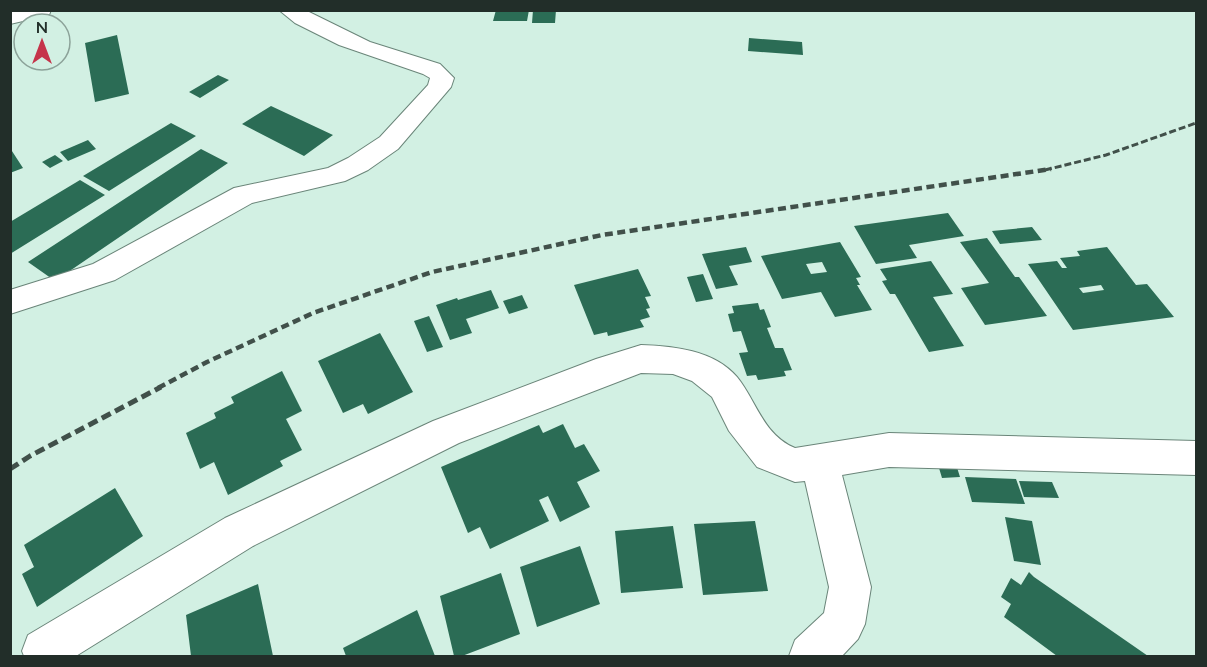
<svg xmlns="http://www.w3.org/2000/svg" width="1207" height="667" viewBox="0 0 1207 667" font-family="Lato,sans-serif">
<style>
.building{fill:#2b6c55;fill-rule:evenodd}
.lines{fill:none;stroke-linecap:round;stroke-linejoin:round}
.minor-casing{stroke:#6a8579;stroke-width:2}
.minor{fill:#fff;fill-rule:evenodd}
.rail-far2{stroke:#41504a;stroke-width:3;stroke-dasharray:7 3;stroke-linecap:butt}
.rail-far1{stroke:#41504a;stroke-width:4.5;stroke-dasharray:8 4.5;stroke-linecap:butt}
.rail{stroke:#41504a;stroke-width:5;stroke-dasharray:10 5;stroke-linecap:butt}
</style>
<rect width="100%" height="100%" fill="#d2f0e3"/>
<path class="building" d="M496,10H529L527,21H493Z
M533,10H556L555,23H532Z
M117,35L129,94L95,102L85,43Z
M749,38L802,42L803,55L748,51Z
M218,75L229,80L200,98L189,92Z
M271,106L333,135L304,156L242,124Z
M171,123L196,136L109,191L83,176Z
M88,140L96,149L68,161L60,152Z
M10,148L23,168L10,173Z
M201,149L228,163L55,281L28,262Z
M55,155L63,161L50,168L42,162Z
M80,180L105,195L10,254V222Z
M948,213L964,236L909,245L917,258L876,264L854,226Z
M1032,227L1042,240L1000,244L992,231Z
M987,238L1015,277H1019L1047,316L985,325L961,288L989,283L960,242Z
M840,242L861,277L856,278L860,285H857L872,310L835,317L821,292L782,299L761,256ZM822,262L827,272L811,274L806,264Z
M746,247L752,262L729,266L738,285L716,289L702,254Z
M1107,247L1136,285L1147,284L1174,317L1073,330L1028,264L1057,261L1062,268H1067L1060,258L1080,256L1077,251ZM1101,285L1104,290L1083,293L1079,288Z
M931,261L953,294L933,297L964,346L929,352L895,294H890L882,281L887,280L880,269Z
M638,269L651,296L645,297L650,308L646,309L650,317L640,320L644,327L608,336L607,332L594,335L574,285Z
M703,274L713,299L696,302L687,277Z
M491,290L499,308L466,319L472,333L450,340L436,305L457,298L458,300Z
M522,295L528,308L509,314L503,301Z
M758,303L760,310L764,309L771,327L767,328L775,348H783L792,370L784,371L786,376L758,380L756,375L747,376L739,353L748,352L741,331L733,332L728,314L734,313L732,306Z
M429,316L443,347L427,352L414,321Z
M380,333L413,392L368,414L363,404L343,413L318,361Z
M282,371L302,411L286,419L302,450L280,461L283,466L228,495L214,462L200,469L186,433L216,418L214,413L234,403L231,397Z
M563,424L575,448L584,444L600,471L577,482L590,507L560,522L548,496L539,500L549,521L490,549L480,527L468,533L441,467L539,425L543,433Z
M936,458H954L960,477L942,478Z
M965,477L1016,479L1025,504L972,502Z
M1019,481L1052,482L1059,498L1024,497Z
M115,488L143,536L37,607L22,574L34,567L24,545Z
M1005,517L1032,521L1041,565L1014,561Z
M755,521L768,591L703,595L694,524Z
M673,526L683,588L621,593L615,531Z
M580,546L600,604L537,627L520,567Z
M1029,572L1034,577L1148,656H1057L1004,617L1011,604L1001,597L1011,578L1021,585Z
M501,573L520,634L462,656H454L440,596Z
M258,584L273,656H191L186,615Z
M417,610L435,656H346L343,648Z"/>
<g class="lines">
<g class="minor-casing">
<path id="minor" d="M51,10L49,15L10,24V11Z
M279,10H305L370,42L440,64L454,78L451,87L398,149L368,170L345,181L252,203L115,280L10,314V290L93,264L234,188L328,168L348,158L380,137L428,85L430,78L423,74L339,45L295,23Z
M641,345C673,346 714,350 737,377C756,400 763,435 795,448L889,433L1196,441V475L889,467L842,475L871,587L865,624L858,639L842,656H789L795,640L824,613L829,587L805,481L795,482L757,467L729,431L712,397L692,381L673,374L641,373L459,443L253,546L76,656H24L22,651L28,635L225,518L433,421L596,359Z"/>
</g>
<use href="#minor" class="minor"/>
<path class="rail-far2" d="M1045,170L1106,155L1196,123"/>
<path class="rail-far1" d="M158,388L207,362L313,313L432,272L602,235L1051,169"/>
<path class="rail" d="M10,469L30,456L161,387"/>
</g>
<rect width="1207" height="667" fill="none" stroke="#222e29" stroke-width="24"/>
<g transform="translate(42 42)"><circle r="28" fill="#d2f0e3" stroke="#8ca299" stroke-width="1.5"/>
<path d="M0-4.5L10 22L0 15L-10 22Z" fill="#c5344a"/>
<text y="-9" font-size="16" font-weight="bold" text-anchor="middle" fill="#222e29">N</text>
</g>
</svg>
